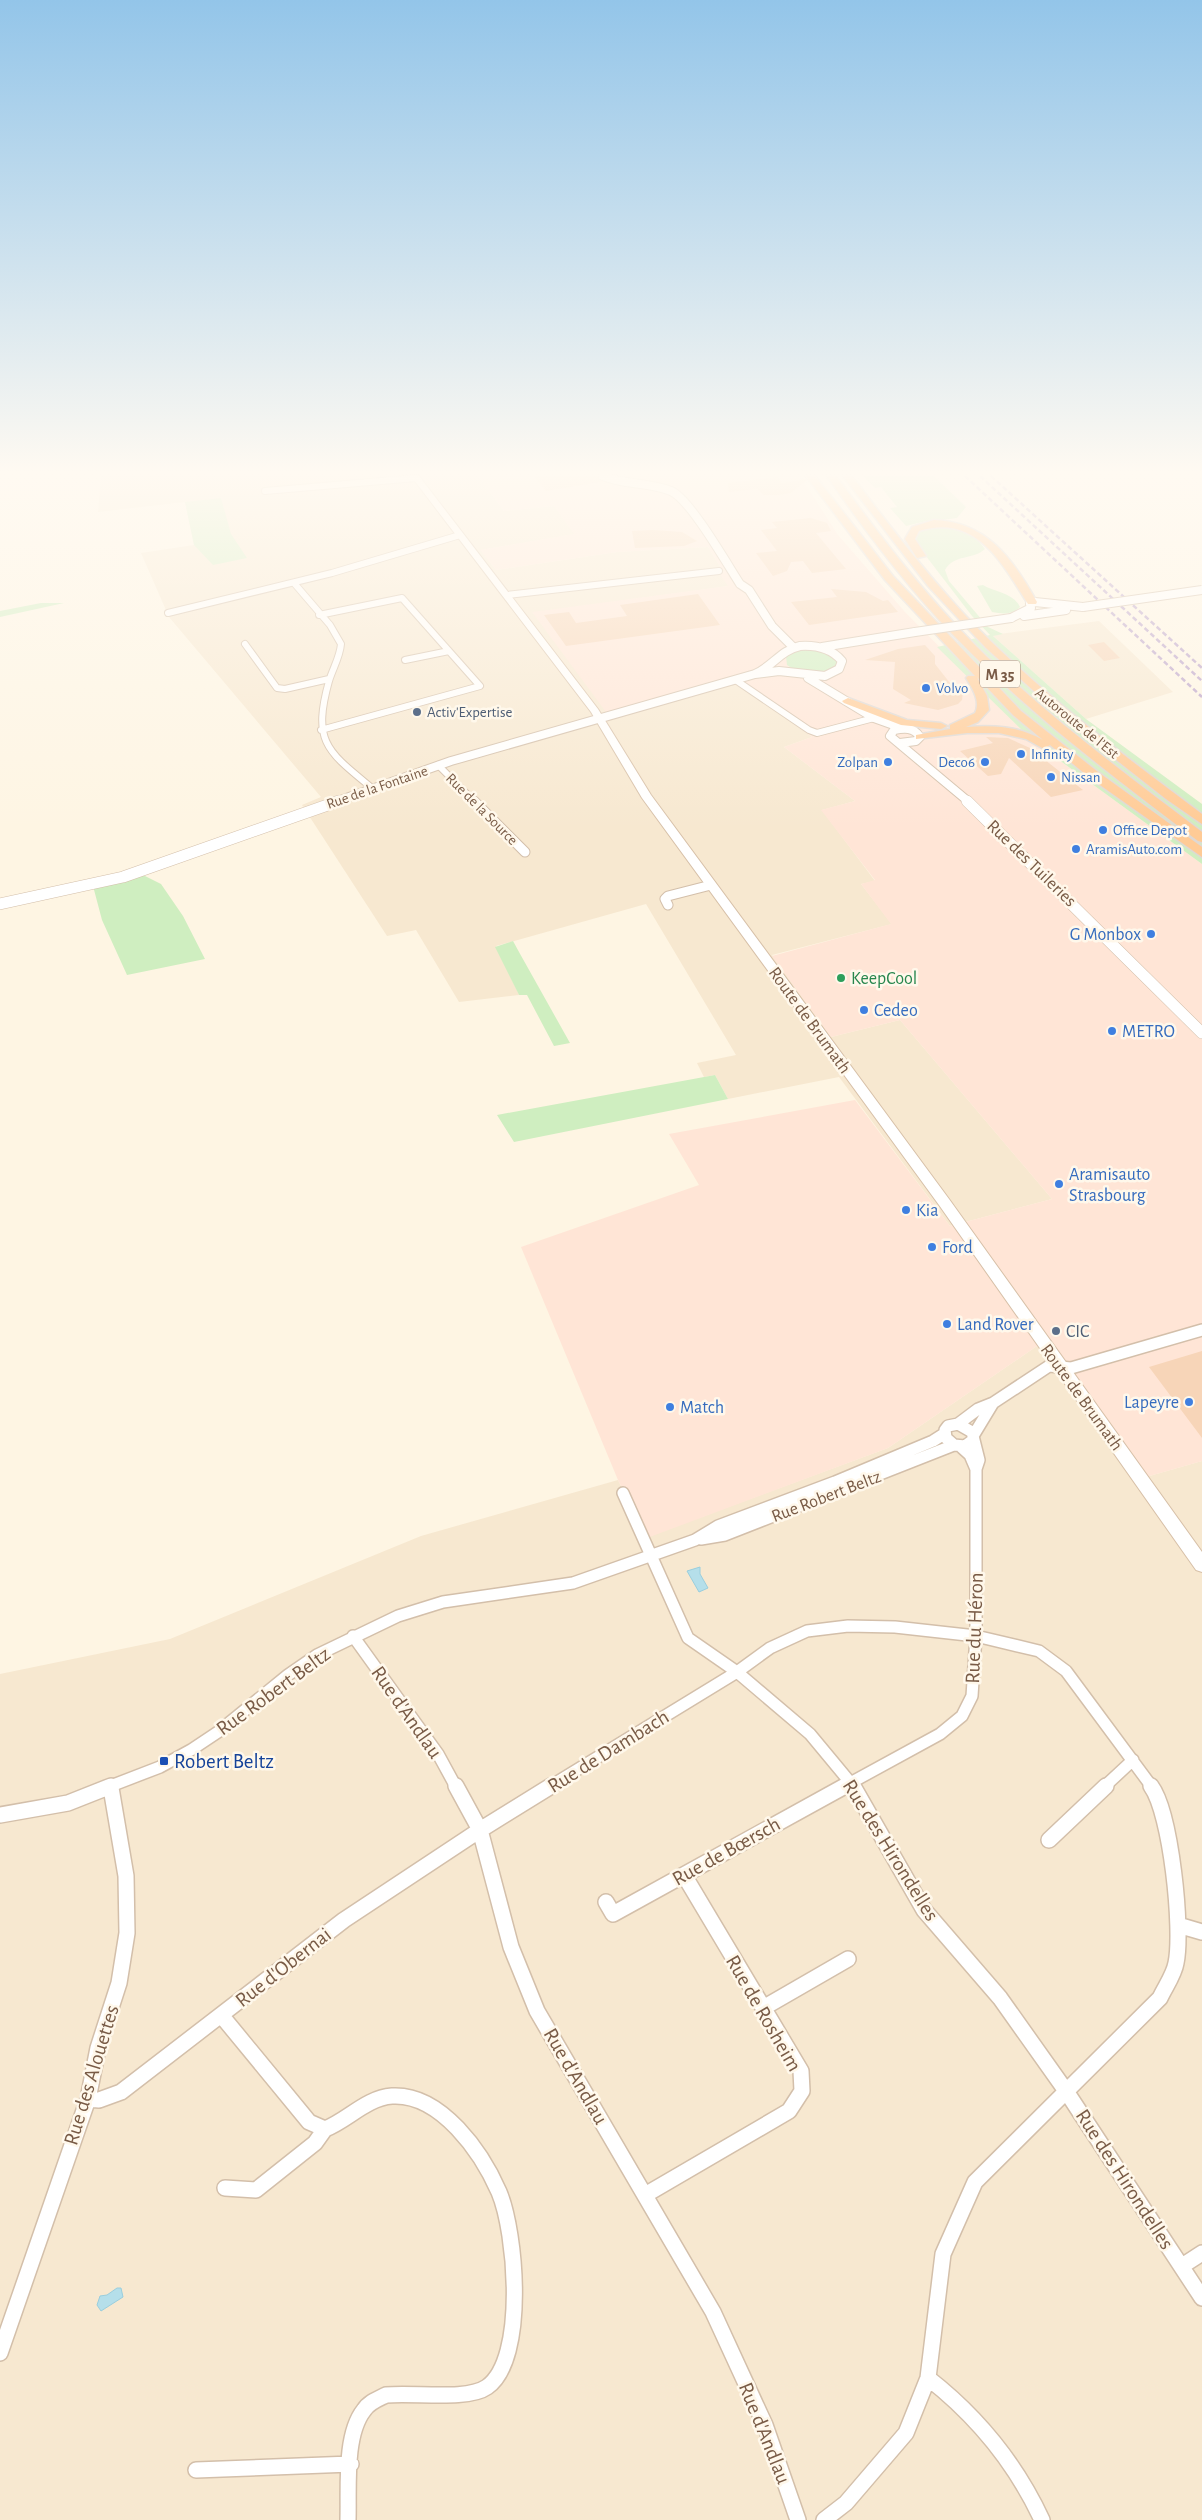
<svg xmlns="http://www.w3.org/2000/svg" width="1202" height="2520" viewBox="0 0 1202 2520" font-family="'Alegreya Sans',sans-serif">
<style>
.residential{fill:#f7e8d0}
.commercial{fill:#ffe5d6}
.green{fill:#cfeec0}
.water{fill:#b5dfea;stroke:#9acedd}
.building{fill:#f7d5b8}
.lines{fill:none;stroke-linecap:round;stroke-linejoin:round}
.minor-far3-casing{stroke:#d3bfaa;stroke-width:8}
.minor-far2-casing{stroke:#d3bfaa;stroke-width:11}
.minor-far1-casing{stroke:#d3bfaa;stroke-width:14}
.minor-casing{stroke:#d3bfaa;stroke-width:18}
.tertiary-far1-casing{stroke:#d3bfaa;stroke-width:10}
.tertiary-casing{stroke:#d3bfaa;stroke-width:12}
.secondary-casing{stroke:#d7c0a8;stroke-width:2}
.trunk-casing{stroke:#dfd8d3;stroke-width:3}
.minor-far3{stroke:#fff;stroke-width:6}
.minor-far2{stroke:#fff;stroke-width:9}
.minor-far1{stroke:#fff;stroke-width:11}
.minor{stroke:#fff;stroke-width:15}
.tertiary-far1{stroke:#fff;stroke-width:8}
.tertiary{stroke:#fff;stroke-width:11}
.secondary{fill:#fff;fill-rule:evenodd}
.trunk{fill:#ffcb96;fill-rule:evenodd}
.rail{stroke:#b9a0c9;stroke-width:2.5;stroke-dasharray:5 3;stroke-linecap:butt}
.tertiary-bridge-casing{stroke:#d3bfaa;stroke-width:10;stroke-linecap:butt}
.tertiary-bridge{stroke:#fff;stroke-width:8}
.shop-dot{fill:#3f7fe0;stroke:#fff8eb;stroke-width:2}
.service-dot{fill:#5c6f8a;stroke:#fff8eb;stroke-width:2}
.leisure-dot{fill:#2e9e5b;stroke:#fff8eb;stroke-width:2}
.transit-dot{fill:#1a4fb4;stroke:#fff8eb;stroke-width:2}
.labels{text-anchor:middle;stroke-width:5;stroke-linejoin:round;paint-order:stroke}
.far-shop-label{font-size:15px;fill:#366cbe;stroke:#fff8eb;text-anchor:start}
.far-service-label{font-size:15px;fill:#4e5e75;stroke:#fff8eb;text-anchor:start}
.far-street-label{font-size:15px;fill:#795b46;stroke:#fff8eb}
.shield{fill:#fff8eb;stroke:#a18a78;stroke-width:1}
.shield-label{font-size:16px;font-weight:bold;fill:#795b46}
.street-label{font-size:18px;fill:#795b46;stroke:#fff8eb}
.shop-label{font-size:18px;fill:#366cbe;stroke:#fff8eb;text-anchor:start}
.leisure-label{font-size:18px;fill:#27864d;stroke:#fff8eb;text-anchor:start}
.service-label{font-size:18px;fill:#4e5e75;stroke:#fff8eb;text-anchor:start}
.near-street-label{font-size:21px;fill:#795b46;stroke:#fff8eb}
.near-transit-label{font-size:21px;fill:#164399;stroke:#fff8eb;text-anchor:start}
</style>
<rect width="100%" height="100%" fill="#fef5e3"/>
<path class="residential" d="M101,476H478L504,511L554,506L575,534L481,550L496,570L617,552L708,547L721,568L726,571L720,573L729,586L532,613L730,678L812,737L784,747L855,801L822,810L875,881L861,884L892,924L772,955L831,1037L900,1020L1052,1199L950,1226L839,1077L728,1099L715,1075L704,1077L697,1063L736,1055L646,904L496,946L519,995L459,1002L416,930L387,936L302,805L321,797L169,617L141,553L194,545L185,502L98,512Z
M1099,621L1173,692L1086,719L992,635Z
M1037,1346L1146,1477L1202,1461V2520H0V1674L170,1639L421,1536L618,1480L647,1537L888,1448Z"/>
<path class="commercial" d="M478,476H800L838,535L905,612L1033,741L1202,864V1461L1146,1477L1037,1346L888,1448L647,1538L618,1480L521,1247L699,1185L669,1134L855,1100L950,1226L1052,1199L900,1020L831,1037L772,956L891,924L861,884L875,880L821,810L855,801L784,747L812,737L730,678L606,712L532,612L728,586L719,573L725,571L721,568L708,547L617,552L496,570L480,550L574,534L554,506L504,511Z"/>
<path class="green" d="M863,476H934L966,507L957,518L942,520L935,519L906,526L890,508L897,507L881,487L875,488Z
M221,498L231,534L247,558L213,565L194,545L185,502Z
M951,526L974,535L985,549C973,560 954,554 945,570L949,581L988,627L1003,634L993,636L1086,719L1202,804V864L1033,741L937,647L990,635L972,616L919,547L916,540C920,524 938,527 951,526Z
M983,585C994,592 1014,593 1020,607C1012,615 1003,614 992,612L977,586Z
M41,603H64L0,617V611Z
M805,648L828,651L838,662L836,666C822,674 801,676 787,665L786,656L790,652Z
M143,875L161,884L183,916L205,959L127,975L102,920L93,886Z
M513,941L519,952L570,1043L554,1046L527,995H519L495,947Z
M715,1075L728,1099L514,1142L497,1115Z"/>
<path class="water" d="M700,1567V1574L708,1588L699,1592L687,1571Z
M117,2288H121L123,2297L101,2311L97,2305L100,2296L107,2295Z"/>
<path class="building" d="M534,476H597L601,482L546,491Z
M778,477L782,483L806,479L807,480L791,493L778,495H764L757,489L729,492L728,483Z
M811,518L827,523L831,531L816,533L846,569L812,573L803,561L791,562L787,571L773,576L756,553L777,551L761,530L777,528L772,522Z
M653,530L682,532L697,541L684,546L635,548L632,531Z
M831,589L866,592L883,601L888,600L898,612L809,625L791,602L837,597Z
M698,594L720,625L566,646L544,615L569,612L576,623L627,616L620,605Z
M1104,642L1120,658L1104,661L1088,645Z
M925,645L935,656V664L954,688L960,687L963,691L962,700L958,704L938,710L904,703L911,700L893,689L895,662L865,660L898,649Z
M986,737L1008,738L1030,748L1083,790L1051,797L1009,758L1001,774L988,776L960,751L993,743Z
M1202,1351V1438L1149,1367Z"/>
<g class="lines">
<g class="minor-far3-casing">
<path id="minor-far3" d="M265,491L416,478
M294,583L330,625L341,644C340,657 333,668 329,681C312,742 327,751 372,788
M507,595L719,571
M168,613L332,573L460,535
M319,615L402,598L480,686L321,730
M245,644L277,688L285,689L329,679
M405,660L449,651
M737,681L809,730L817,733L874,718
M438,765L475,802"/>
</g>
<g class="minor-far2-casing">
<path id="minor-far2" d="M474,801L525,852
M668,905L665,899L668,896L711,885"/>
</g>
<g class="minor-far1-casing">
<path id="minor-far1" d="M958,1424L978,1409L993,1403L1049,1366L1071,1368L1202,1330
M973,1436L993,1403
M973,1440L965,1446L954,1445L946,1438L945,1430L948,1426L958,1424L972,1432L979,1460L976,1469
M623,1493L688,1638L737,1672L810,1734L854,1787
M701,1539L725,1535L954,1445
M353,1636L438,1754L456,1787
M108,1787L160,1767L191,1750L218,1732L288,1675L317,1655L398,1616L443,1602L573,1583L695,1540L718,1526L835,1482L933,1441L944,1434
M549,1787L737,1672L770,1648L807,1631L848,1626L895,1627L976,1636L1039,1651L1066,1671L1152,1787
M843,1787L940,1734L962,1716L972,1696L976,1636V1469L970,1455L960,1446
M1104,1787L1133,1760"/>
</g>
<g class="minor-casing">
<path id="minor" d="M456,1786L480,1830L511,1947L537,2011L713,2312L765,2425L798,2520
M853,1786L924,1910L1000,1998L1066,2091L1202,2298
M0,1815L68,1803L111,1786
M1049,1840L1106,1786
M606,1902L613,1914L845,1786
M1178,1925L1202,1932
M763,2008L848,1959
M221,2015L309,2122L325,2129C348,2120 366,2098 392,2096C441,2093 482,2153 499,2192C516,2232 527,2359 487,2387C467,2401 413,2392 386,2395C378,2399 369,2402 364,2410C344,2435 349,2489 348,2520
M88,2099L99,2100L121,2092L344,1920L480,1830L551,1786
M225,2188L256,2190L315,2143L325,2129
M645,2195L789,2111L802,2091L801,2071L684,1875
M1182,2266L1202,2253
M0,2353L88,2099L98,2048L119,1983L127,1933L126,1876L111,1788
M928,2378C978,2417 1015,2462 1042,2520
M196,2470L351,2464
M824,2520L846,2503L906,2433L928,2378L943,2254L975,2182L1160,1998C1165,1987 1174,1975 1176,1963C1183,1930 1171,1813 1151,1786"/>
</g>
<g class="tertiary-far1-casing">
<path id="tertiary-far1" d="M603,476C625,485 649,482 671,491C690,499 727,564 740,584L749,590L772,626L793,647
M1024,616L1066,610
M1011,618L1031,608L1030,604L1035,602L1083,607
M800,646C816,645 831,648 842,661L839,669L825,676L779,671L755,674C773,666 781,650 800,646Z
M822,647L915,632
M808,678L874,718L902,728
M900,743L916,741L920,737C914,727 904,728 894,730L890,736L969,802
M335,802L451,761L755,674"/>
</g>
<g class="tertiary-casing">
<path id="tertiary" d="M967,801L1202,1033
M0,904L123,877L339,801"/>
</g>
<g class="secondary-casing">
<path id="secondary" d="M411,476H419L598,709L651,795L949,1199L1202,1552V1572L1196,1570L939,1205L642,798L591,712Z"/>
</g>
<g class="trunk-casing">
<path id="trunk" d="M806,476H815L893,576L1021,711L1098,772L1202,847V857L1090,778L1050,745L1044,749L1026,739L999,733H967L916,739V735L950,729V725L975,713C981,701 972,688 966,678L968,676H975L885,580ZM977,677L1013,715L1043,740C1019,726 993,725 966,727L978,722L989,710L987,696Z
M827,476H836C880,536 924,594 976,646C1045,715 1125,773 1202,832V842L1198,841C1119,781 1040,722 970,652C916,599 870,538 827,476Z
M843,476H852C888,524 924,571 964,614C1036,690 1119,752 1202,814V824L1166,799L1073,726L986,648L928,586Z
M934,520C987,522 1013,559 1037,602L1036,604H1028C1002,563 976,513 919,531L915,539L926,556L917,558L905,539L912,527Z
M848,698L907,720L941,723L947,726L941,729L901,725L844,703L842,701Z"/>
</g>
<use href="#minor-far3" class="minor-far3"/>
<use href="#minor-far2" class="minor-far2"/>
<use href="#minor-far1" class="minor-far1"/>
<use href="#minor" class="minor"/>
<use href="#tertiary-far1" class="tertiary-far1"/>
<use href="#tertiary" class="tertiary"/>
<use href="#secondary" class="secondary"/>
<use href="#trunk" class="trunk"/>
<path class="rail" d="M965,476L1202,697
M980,476L1202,681
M991,476L1202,668"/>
<g class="tertiary-bridge-casing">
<path id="tertiary-bridge" d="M1083,607L1202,590
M915,632L1011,618"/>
</g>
<use href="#tertiary-bridge" class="tertiary-bridge"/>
</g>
<linearGradient id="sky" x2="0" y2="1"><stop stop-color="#93c5e9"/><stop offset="0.57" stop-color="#fffaf2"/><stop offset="1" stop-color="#fffaf2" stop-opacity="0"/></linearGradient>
<rect width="1202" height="829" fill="url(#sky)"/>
<g class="shop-dot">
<circle cx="926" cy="688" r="5"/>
<circle cx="1021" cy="754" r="5"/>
<circle cx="888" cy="762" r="5"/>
<circle cx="985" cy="762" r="5"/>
<circle cx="1051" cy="777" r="5"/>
<circle cx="1103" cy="830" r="5"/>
<circle cx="1076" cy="849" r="5"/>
<circle cx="1151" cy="934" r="5"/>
<circle cx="864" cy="1010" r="5"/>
<circle cx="1112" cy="1031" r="5"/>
<circle cx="1059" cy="1184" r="5"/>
<circle cx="906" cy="1210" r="5"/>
<circle cx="932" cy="1247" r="5"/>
<circle cx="947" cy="1324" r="5"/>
<circle cx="1189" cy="1402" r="5"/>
<circle cx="670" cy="1407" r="5"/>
</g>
<g class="service-dot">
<circle cx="417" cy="712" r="5"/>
<circle cx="1056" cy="1331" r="5"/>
</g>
<circle class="leisure-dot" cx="841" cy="978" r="5"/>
<rect class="transit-dot" x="159" y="1756" width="10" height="10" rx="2.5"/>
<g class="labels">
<g class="far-shop-label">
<text x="936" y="693">Volvo</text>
<text x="1031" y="759">Infinity</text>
<text x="878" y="767" text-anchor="end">Zolpan</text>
<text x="975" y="767" text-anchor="end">Deco6</text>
<text x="1061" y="782">Nissan</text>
<text x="1113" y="835">Office Depot</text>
<text x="1086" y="854">AramisAuto.com</text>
</g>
<g class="far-service-label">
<text x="427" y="717">Activ'Expertise</text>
</g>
<g class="far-street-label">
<text transform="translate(1077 723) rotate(39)" y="5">Autoroute de l’Est</text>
<text transform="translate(377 787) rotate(-19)" y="5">Rue de la Fontaine</text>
<text transform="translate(482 809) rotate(45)" y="5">Rue de la Source</text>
</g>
<rect class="shield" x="980" y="660.5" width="40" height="27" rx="4"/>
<g class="shield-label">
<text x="1000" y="680">M 35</text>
</g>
<g class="street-label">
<text transform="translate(1032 863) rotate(44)" y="6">Rue des Tuileries</text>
<text transform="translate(810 1020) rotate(54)" y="6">Route de Brumath</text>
<text transform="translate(1082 1397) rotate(54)" y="6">Route de Brumath</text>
<text transform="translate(826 1496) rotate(-21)" y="6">Rue Robert Beltz</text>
</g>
<g class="shop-label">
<text x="1141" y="940" text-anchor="end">G Monbox</text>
<text x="874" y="1016">Cedeo</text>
<text x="1122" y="1037">METRO</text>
<text x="1069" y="1180">Aramisauto<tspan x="1069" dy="21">Strasbourg</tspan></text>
<text x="916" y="1216">Kia</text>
<text x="942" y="1253">Ford</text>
<text x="957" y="1330">Land Rover</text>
<text x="1179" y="1408" text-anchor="end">Lapeyre</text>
<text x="680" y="1413">Match</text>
</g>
<g class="leisure-label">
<text x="851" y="984">KeepCool</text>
</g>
<g class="service-label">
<text x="1066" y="1337">CIC</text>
</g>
<g class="near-street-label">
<text transform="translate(974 1628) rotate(-88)" y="7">Rue du Héron</text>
<text transform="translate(273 1691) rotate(-36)" y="7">Rue Robert Beltz</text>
<text transform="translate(407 1712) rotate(55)" y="7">Rue d'Andlau</text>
<text transform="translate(608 1751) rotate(-32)" y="7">Rue de Dambach</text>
<text transform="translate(891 1850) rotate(58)" y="7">Rue des Hirondelles</text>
<text transform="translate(726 1851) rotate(-29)" y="7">Rue de Bœrsch</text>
<text transform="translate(283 1967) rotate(-38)" y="7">Rue d'Obernai</text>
<text transform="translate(764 2013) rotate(60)" y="7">Rue de Rosheim</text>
<text transform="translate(91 2075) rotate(-73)" y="7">Rue des Alouettes</text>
<text transform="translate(576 2076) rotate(60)" y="7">Rue d'Andlau</text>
<text transform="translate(1125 2179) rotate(57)" y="7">Rue des Hirondelles</text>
<text transform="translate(765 2433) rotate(68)" y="7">Rue d'Andlau</text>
</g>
<g class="near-transit-label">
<text x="174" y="1768">Robert Beltz</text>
</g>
</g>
</svg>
